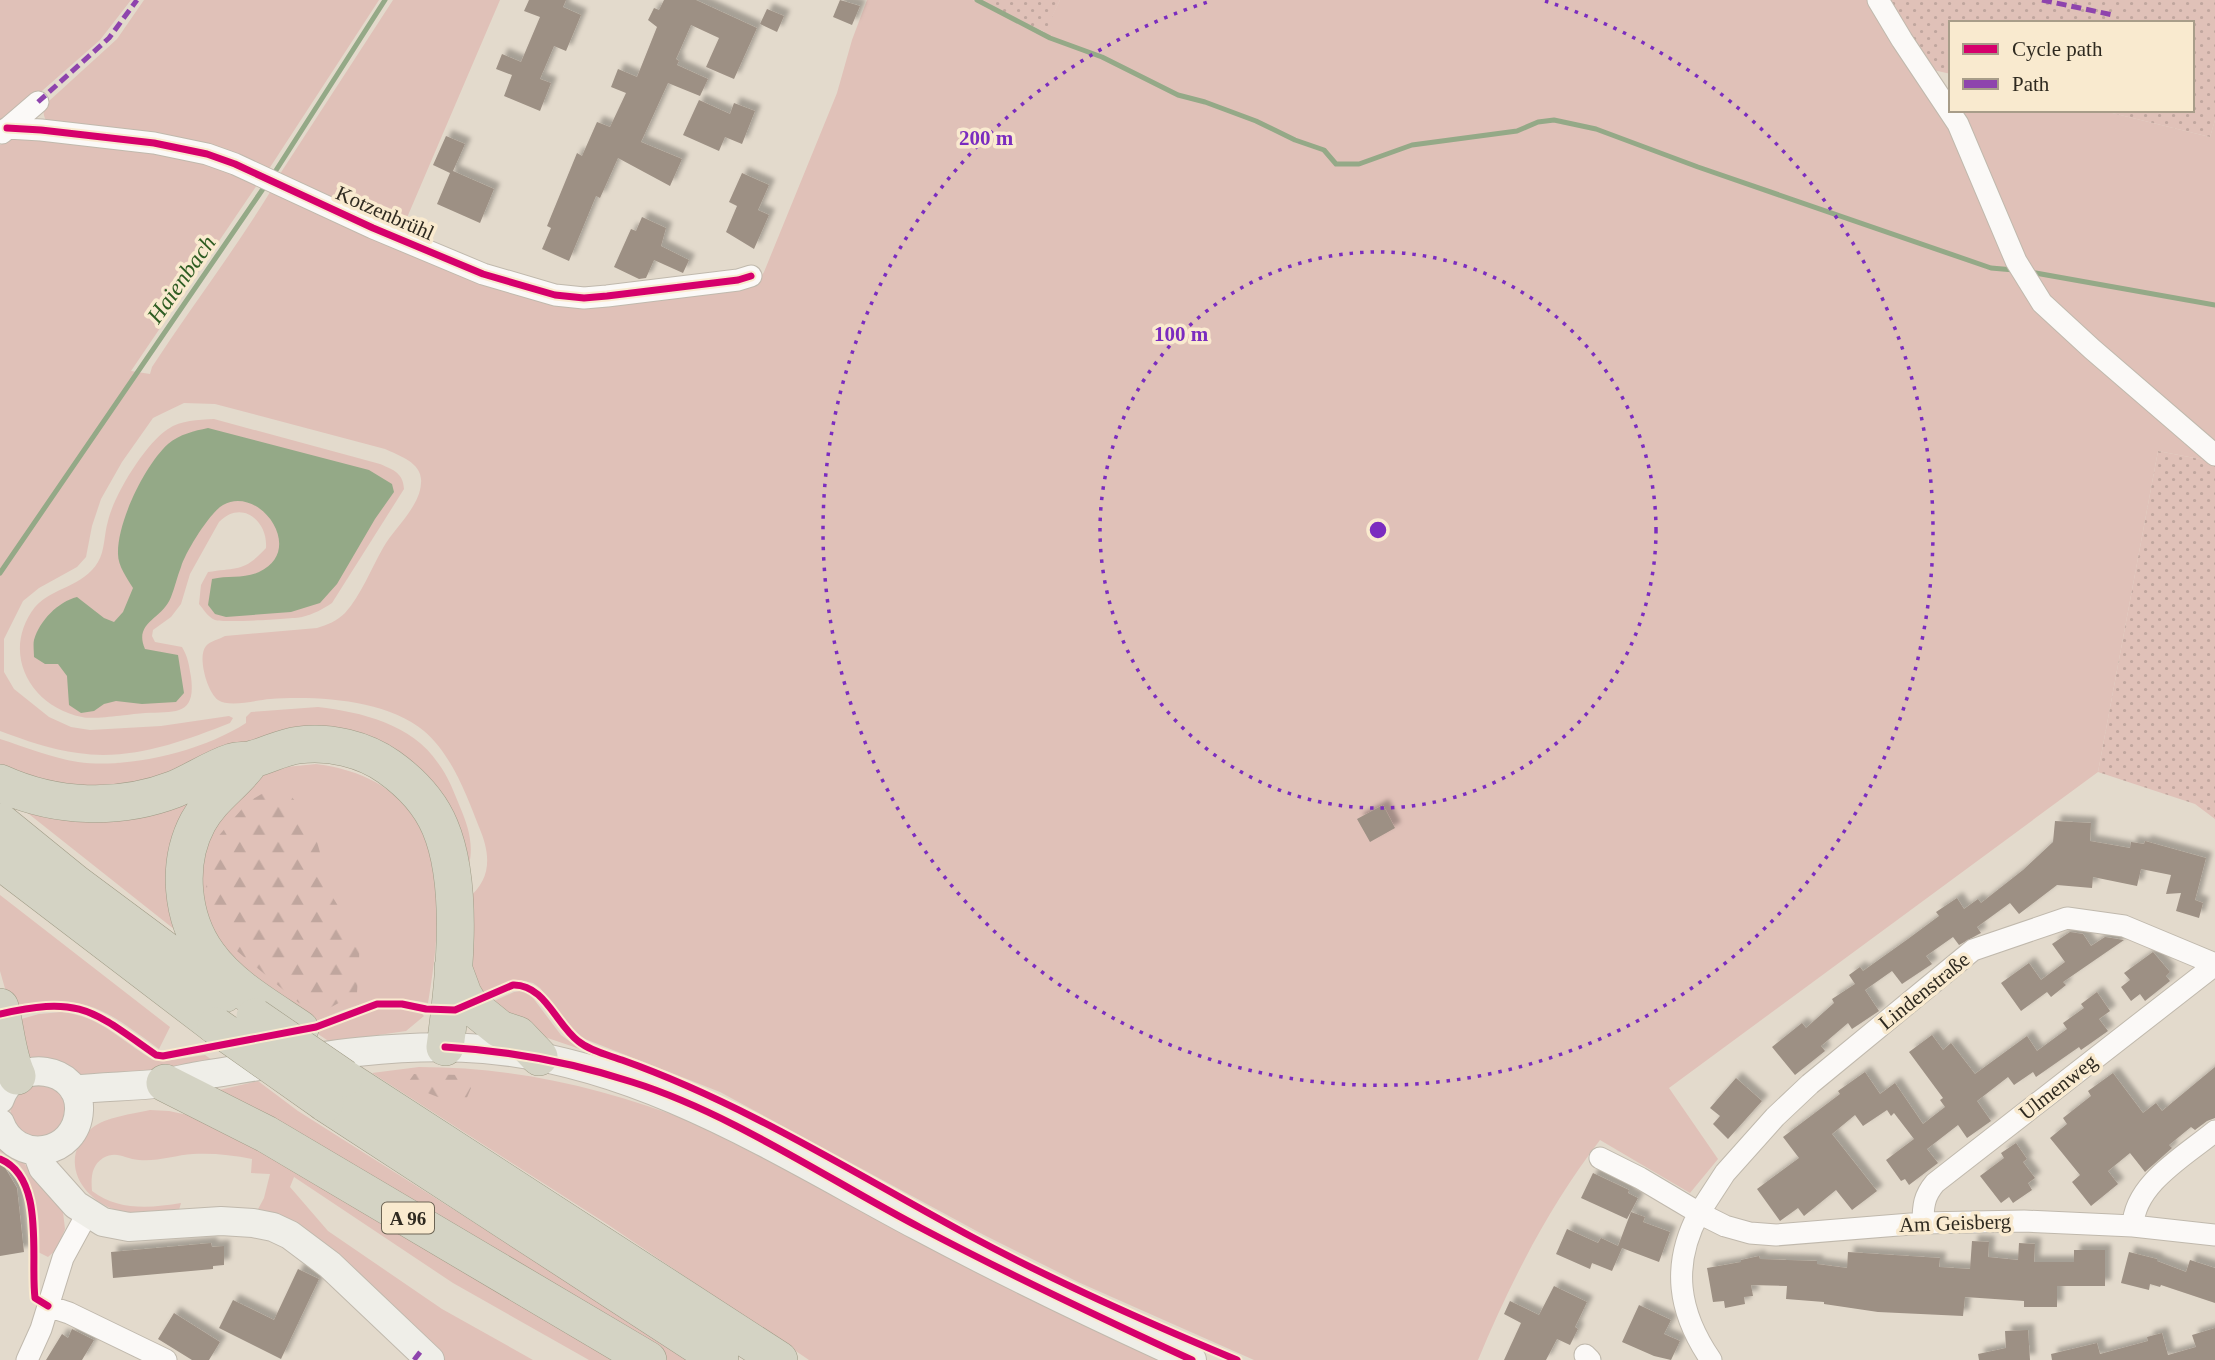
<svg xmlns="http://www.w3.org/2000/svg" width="2215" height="1360" viewBox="0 0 2215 1360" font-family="Georgia,serif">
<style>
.grass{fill:#e0c1b8}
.forest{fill:url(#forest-firs)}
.park{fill:url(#park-dots)}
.water{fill:#94a987}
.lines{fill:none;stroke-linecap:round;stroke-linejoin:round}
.stream{stroke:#94a987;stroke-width:5}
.building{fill:#9d9084;filter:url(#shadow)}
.street-casing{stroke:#c0b9ad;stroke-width:23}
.secondary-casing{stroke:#c0b9ad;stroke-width:30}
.highway-casing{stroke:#a09c87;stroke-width:38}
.street{stroke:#fbf9f7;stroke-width:21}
.secondary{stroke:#efeee8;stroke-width:28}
.highway{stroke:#d4d3c4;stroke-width:37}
.highway-bridge-casing{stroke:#a09c87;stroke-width:38;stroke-linecap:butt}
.highway-bridge{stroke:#d4d3c4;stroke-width:37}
.quiet{stroke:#8e44ad;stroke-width:5;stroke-dasharray:10 5;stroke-linecap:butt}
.cycleway-casing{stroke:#f9eacf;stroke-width:11}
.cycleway{stroke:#d6006c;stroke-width:7}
.ring{fill:none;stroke:#7b2cbf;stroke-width:3.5;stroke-dasharray:3.5 7}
.labels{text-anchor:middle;stroke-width:7;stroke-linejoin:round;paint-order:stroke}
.shield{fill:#f9eacf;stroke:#6c6454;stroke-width:2}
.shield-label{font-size:19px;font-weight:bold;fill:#2f2a20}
.street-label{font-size:21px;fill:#2f2a20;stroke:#f9eacf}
.water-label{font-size:23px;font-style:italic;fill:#2e5d22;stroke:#f9eacf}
.centre{fill:#7b2cbf;stroke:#f9eacf;stroke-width:3.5}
.ring-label{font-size:21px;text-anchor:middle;font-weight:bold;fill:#7b2cbf;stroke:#f9eacf;stroke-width:7;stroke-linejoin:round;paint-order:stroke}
</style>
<defs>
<pattern id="forest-firs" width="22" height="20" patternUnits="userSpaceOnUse" patternTransform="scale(1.75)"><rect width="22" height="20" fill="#e0c1b8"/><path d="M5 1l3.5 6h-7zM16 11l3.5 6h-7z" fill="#c0a69e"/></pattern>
<pattern id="park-dots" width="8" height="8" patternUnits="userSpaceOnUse" patternTransform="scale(1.75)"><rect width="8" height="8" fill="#e0c1b8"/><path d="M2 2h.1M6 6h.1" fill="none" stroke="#c0a69e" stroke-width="1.8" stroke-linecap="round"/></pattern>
<filter id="shadow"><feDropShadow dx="6" dy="-6" stdDeviation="2" flood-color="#0004"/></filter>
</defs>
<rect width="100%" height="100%" fill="#e3dacc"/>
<path class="grass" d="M0,0H131L100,40L10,119L0,121Z
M144,0H379L267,172L46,121C42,112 43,108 49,101L117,39Z
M393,0H500L400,234L278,177Z
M867,0H973L1044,32L1060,0H1871L1936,101L2011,266L2210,461L2158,451L2098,772L1669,1088L1718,1159L1690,1193L1600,1140C1549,1206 1510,1283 1478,1360H1254L1078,1282L984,1235L720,1092L585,1039L570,1028L540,988L533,983L519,980L477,998L470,977L467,899C492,879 491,855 479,827C466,794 452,755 424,731C385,699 317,696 270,699C256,700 230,708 218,700C207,692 197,656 206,646C210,641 220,639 225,636L317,628C327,625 337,621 345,613C361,595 371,569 383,548C394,528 420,507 421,483C423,463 400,456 385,449L215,404L184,403L159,415L153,418L122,462L101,499L92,526L86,557L77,567L39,588L23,601L4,639V672L14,689L49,717L71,727L90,730L161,726L229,716L233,718L230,723C182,742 130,761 78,753C51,750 25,740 0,731V145L17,137L173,152L259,182L131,371L150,374L152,367C191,307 235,250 272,189L520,293L756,284L764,272L837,93L852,40Z
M1958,110H2100L2210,137L2215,120V447L2054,303L2023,257L1985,160Z
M214,419L380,464C394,470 403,473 404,489L332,603C323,609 314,614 302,617C291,619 224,623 215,620C208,617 204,610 199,604L201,585L208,572C238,567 244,572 266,548C268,520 241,499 219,522L190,574L181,604L171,617L153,630L152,636L155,642L182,647C188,657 189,665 191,677C196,715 177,712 145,713C130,714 95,720 82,717C30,707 0,652 35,607C53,587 83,587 98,562C105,551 104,534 108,521C114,495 145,444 168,429C181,420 198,420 214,419Z
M318,707C361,712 412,724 438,763C448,776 454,792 460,807C468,826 474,844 469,865L381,748L136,793L0,775V739C25,747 52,758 78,762C129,769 203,751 246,723V717L251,712Z
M316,764C450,781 446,898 428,1003C375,992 354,1007 305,1025L232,969L197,915V849L256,778L286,767Z
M218,782L184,937L20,807Z
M0,895L170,1027L159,1049C99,1005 86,994 10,1006L0,971Z
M521,991L530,994L561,1035L580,1049L521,1029L485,1005L514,992Z
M401,1007L420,1012L424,1016L406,1031L330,1042L315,1032L376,1008Z
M62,1012C103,1017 120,1041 154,1060L165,1061L205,1055L215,1062L103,1081L24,1063L14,1021L39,1014Z
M419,1067C514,1067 604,1088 692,1122L1162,1360H809L607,1224L372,1073Z
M258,1081L298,1111L691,1360H660L215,1091Z
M40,1082C62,1092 64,1094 67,1118L56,1135L27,1138C14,1122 5,1116 14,1095Z
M150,1110L169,1111L211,1120L620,1360H589L453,1283L294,1177L290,1187L328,1231L442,1309L533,1360H439L257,1211L264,1198L270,1174L251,1173L252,1159C233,1155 213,1153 193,1154C176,1155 156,1162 139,1160C125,1159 117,1150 103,1158C91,1166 91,1178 92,1191C118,1211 151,1208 181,1203L179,1210C160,1212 138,1215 119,1211C80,1200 57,1158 92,1128C106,1117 132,1114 150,1110Z
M0,1146L23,1162L63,1212L65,1229L57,1249L48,1257L38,1252C35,1217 40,1167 0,1152Z"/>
<path class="forest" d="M280,783L311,820L332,896L360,942L357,993L324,1011L299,1003L231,946L205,892L215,840L248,802Z
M414,1074L462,1075L471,1088L463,1107L420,1090L409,1081Z"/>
<path class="park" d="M973,0H1060L1045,32Z
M1885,0H2215V120L2210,137L2100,110H2192V23H1951V74L1933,70Z
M2158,451L2215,462V819L2195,804L2098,772Z"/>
<path class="water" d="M208,428L369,470L392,484L394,492L375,519L337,584L320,603L291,612L226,617L215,614L208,605L212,579C228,575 244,579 259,572C307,550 259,484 223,505C210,512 185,553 181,567C177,577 175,587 171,597C163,619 133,622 145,649L178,655L184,693L176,702L142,704L116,701L104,704L94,711L81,713L69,705L67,676L58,664H45L34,657C34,652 33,644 34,640C40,620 58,602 77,597L104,618L114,622L123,612L133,588C127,578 118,566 118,554C117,522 145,465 168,444C180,434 194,431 208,428Z"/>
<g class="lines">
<path class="stream" d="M977,0L1050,38L1102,57L1178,95L1205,102L1256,121L1295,140L1324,150L1336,164H1359L1412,145L1517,131L1538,122L1554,120L1596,129L1698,167L1991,268L2014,270
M273,175L385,0
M2030,272L2215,305
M0,573L267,183"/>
</g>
<path class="building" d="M529,0H566L563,7L581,15L566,51L554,46L540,79L551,83L540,111L504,96L512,75L496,69L502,54L521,62L540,17L524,11Z
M664,0H696L757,28L734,79L706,67L719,38L691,25L676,59L679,61L677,65L708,79L700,96L668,83L641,142L682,159L670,186L618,158L600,198L596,196L569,261L542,249L551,228L547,226L577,153L582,156L597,122L610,127L626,93L611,87L618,69L637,77L657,27L648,20L654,8L659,10Z
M840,0L860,6L852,25L833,17Z
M767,9L784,16L777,32L760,24Z
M699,100L730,114L734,103L755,111L742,144L725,137L719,151L683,135Z
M446,136L465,144L453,171L494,189L480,223L437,204L450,173L433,165Z
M742,173L769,185L758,210L769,215L754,249L726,232L737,206L729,202Z
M642,217L666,228L661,246L689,260L683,273L654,260L646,278L639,279L614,267L631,229L636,231Z
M1383,805L1395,828L1370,842L1357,819Z
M2055,821L2091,823L2090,841L2130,848L2131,842L2144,844L2145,841L2206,858L2195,900L2203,903L2199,918L2176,911L2181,893L2166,894L2171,875L2141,869L2137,886L2093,877L2092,888L2057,885L2019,914L2010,903L1977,927L1981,933L1979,934L1959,945L1953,937L1926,956L1932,964L1902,984L1892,971L1865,990L1879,1011L1852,1029L1848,1023L1821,1046L1825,1051L1795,1075L1772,1047L1802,1023L1806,1028L1834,1003L1832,999L1855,984L1849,975L1860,967L1863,971L1908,939L1939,916L1936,912L1957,898L1964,909L1978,899L1981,903L2023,870L2053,842Z
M2070,932L2083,934L2091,946L2105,937L2124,940L2063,982L2066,985L2051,997L2047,992L2021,1011L2001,983L2029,963L2041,980L2065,962L2052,944Z
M2153,952L2170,972L2166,976L2170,981L2145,1001L2140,994L2131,1001L2121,987L2130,980L2124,973Z
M2097,992L2110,1011L2099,1019L2108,1031L2081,1050L2079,1047L2036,1077L2033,1072L2014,1085L2008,1077L1977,1101L1991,1121L1967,1138L1958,1125L1927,1149L1938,1163L1909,1185L1905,1179L1901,1181L1886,1160L1914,1139L1894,1113L1891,1116L1887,1110L1863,1126L1855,1115L1832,1134L1877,1191L1852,1210L1836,1190L1804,1216L1798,1208L1780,1221L1757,1189L1799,1158L1783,1137L1840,1094L1838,1091L1865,1072L1880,1094L1895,1083L1923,1124L1945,1107L1940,1100L1943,1098L1909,1052L1932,1035L1943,1050L1951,1043L1975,1074L2027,1036L2037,1051L2067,1029L2063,1023L2084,1008L2081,1004Z
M2215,1067V1118L2207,1121L2195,1130L2191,1127L2169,1145L2172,1148L2145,1172L2130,1153L2108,1171L2118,1184L2091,1206L2072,1182L2080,1175L2050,1138L2067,1124L2063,1118L2091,1096L2088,1091L2113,1073L2143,1113L2156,1103L2162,1111Z
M1736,1078L1762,1101L1728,1139L1713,1124L1720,1116L1710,1108Z
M2016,1143L2027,1159L2023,1162L2035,1178L2028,1183L2032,1190L2013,1203L2009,1197L2001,1203L1980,1176L2004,1158L2001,1153Z
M0,1159L17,1188L24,1252L0,1256Z
M1593,1173L1629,1190L1628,1193L1638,1198L1627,1219L1581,1198Z
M1631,1212L1645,1217L1643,1222L1670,1232L1659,1262L1622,1248L1612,1271L1592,1263L1590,1269L1556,1254L1567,1229L1598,1243L1601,1238L1618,1246Z
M1972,1241L1989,1242L1988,1257L2018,1260L2019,1243L2035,1244L2034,1262H2074V1250H2105V1286H2057V1307H2024V1301L1965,1297L1963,1316L1878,1312L1824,1304V1302L1786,1299L1787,1286L1751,1285L1753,1296L1744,1297L1745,1304L1725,1308L1724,1301L1713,1302L1707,1268L1741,1262V1260L1759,1256L1760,1259L1817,1261V1264L1847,1268L1848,1252L1940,1258L1939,1267L1970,1269Z
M211,1243L212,1247L224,1246V1265L213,1266V1269L113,1278L111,1252Z
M2129,1252L2157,1259V1261L2186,1272L2190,1260L2215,1268V1303L2161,1285L2160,1287L2150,1284L2149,1290L2121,1283Z
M298,1269L319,1279L281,1359L219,1328L233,1300L274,1320Z
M1554,1286L1587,1302L1575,1327L1578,1329L1570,1345L1557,1339L1546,1360H1504L1521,1323L1504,1314L1510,1301L1539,1315Z
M1639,1305L1671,1320L1664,1334L1680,1341L1671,1360L1654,1356L1622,1342Z
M174,1313L220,1342L209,1360H192L158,1339Z
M2215,1328V1360H2052L2051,1354L2097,1343L2100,1354L2148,1341L2147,1337L2162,1333L2168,1355L2196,1347L2192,1335Z
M72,1329L94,1340L82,1360H46L62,1334L68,1338Z
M2028,1330L2030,1360H1979L1978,1354L2006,1348L2005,1331Z"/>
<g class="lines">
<g class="street-casing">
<path id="street" d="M1878,0L1902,40L1958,124L2016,261L2042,303L2092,349L2215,455
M7,128L41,130L154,143L207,154L235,164L373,228L483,274L555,295L584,298L607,296L738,280L751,276
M2,133L38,102
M1600,1158L1640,1178L1699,1213L1725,1173L1775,1117L1810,1084L1973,950L2067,918L2124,926L2215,964
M1923,1223C1923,1206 1924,1196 1935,1183L2215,965
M2133,1226C2134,1184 2185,1156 2215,1131
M48,1306L69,1313L166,1360
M1585,1355L1590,1360
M27,1360L41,1329L63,1258L87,1214
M1711,1360C1678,1312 1671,1265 1699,1213L1725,1226L1750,1233L1776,1235L1923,1223L2024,1221L2133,1226L2215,1235"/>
</g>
<g class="secondary-casing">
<path id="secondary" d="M74,1090C103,1086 133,1087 163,1083C175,1081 187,1078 198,1076C291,1061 390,1041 484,1049C644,1063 779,1152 918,1226C1008,1274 1100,1318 1192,1360
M0,1099C14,1056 81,1066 79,1110C77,1156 16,1166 0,1123
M37,1152L43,1168L76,1205L103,1222L129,1227L221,1221L253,1223L273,1227L290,1235L330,1265L430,1360"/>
</g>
<g class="highway-casing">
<path id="highway" d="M247,766C231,786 211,798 198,822C176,863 181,918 208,955C230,986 269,1008 300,1029
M0,783C55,808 118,811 175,789C194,781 213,768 232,762C239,760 247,761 253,759C269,755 282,747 299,745C329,741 364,749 389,767C410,782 430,803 440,827C465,886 454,983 445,1047
M0,822L75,883L224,994
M0,861L216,1026
M453,967L463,994L469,1004L500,1029L518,1035L539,1057
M0,1007C6,1029 7,1055 17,1076
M344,1078L779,1360
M165,1083L266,1134L648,1360
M325,1103L720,1360"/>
</g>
<use href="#street" class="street"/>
<use href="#secondary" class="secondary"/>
<use href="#highway" class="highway"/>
<g class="highway-bridge-casing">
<path id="highway-bridge" d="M255,1017L344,1078
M216,1026L325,1103"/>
</g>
<use href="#highway-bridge" class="highway-bridge"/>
<path class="quiet" d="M2042,0L2113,15
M38,102L109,38L137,0
M414,1360L421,1351"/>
<g class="cycleway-casing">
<path id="cycleway" d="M7,128L41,130L154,143L207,154L235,164L373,228L483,274L555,295L584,298L607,296L738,280L751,276
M0,1014C81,995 93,1011 156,1055L163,1056L316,1027L377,1004H402L426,1009L455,1010L513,985C544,984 556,1024 578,1041C590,1051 608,1055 622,1060C746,1104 857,1175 972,1237C1058,1283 1148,1323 1237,1360
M445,1047C510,1051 571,1062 632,1082C731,1113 829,1180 921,1228C1010,1275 1101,1318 1192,1360
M0,1159C46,1178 30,1258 35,1298L48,1306"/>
</g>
<use href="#cycleway" class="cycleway"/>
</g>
<g class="ring">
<circle cx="1378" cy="530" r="278"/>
<path d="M1545 1A555 555 0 1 1 1211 1"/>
</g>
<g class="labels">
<rect class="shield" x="382" y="1202.5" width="52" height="31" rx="5"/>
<g class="shield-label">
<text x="408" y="1225">A 96</text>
</g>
<g class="street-label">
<text transform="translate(385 213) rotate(24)" y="7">Kotzenbrühl</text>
<text transform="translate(1924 991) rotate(-39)" y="7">Lindenstraße</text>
<text transform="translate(2058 1087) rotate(-38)" y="7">Ulmenweg</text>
<text transform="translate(1955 1223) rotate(-2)" y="7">Am Geisberg</text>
</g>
<g class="water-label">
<text transform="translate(181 279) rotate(-55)" y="8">Haienbach</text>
</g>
</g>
<circle cx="1378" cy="530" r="10" class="centre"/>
<g class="ring-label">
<text x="986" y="145">200 m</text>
<text x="1181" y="341">100 m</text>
</g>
<rect x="1949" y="21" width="245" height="91" fill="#f9eacf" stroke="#a89d89" stroke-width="2"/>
<rect x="1963" y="44" width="35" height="10" fill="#d6006c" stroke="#a89d89" stroke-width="2"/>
<text x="2012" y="56" font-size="21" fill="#2f2a20">Cycle path</text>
<rect x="1963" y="79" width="35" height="10" fill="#8e44ad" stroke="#a89d89" stroke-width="2"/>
<text x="2012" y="91" font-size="21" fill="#2f2a20">Path</text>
</svg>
